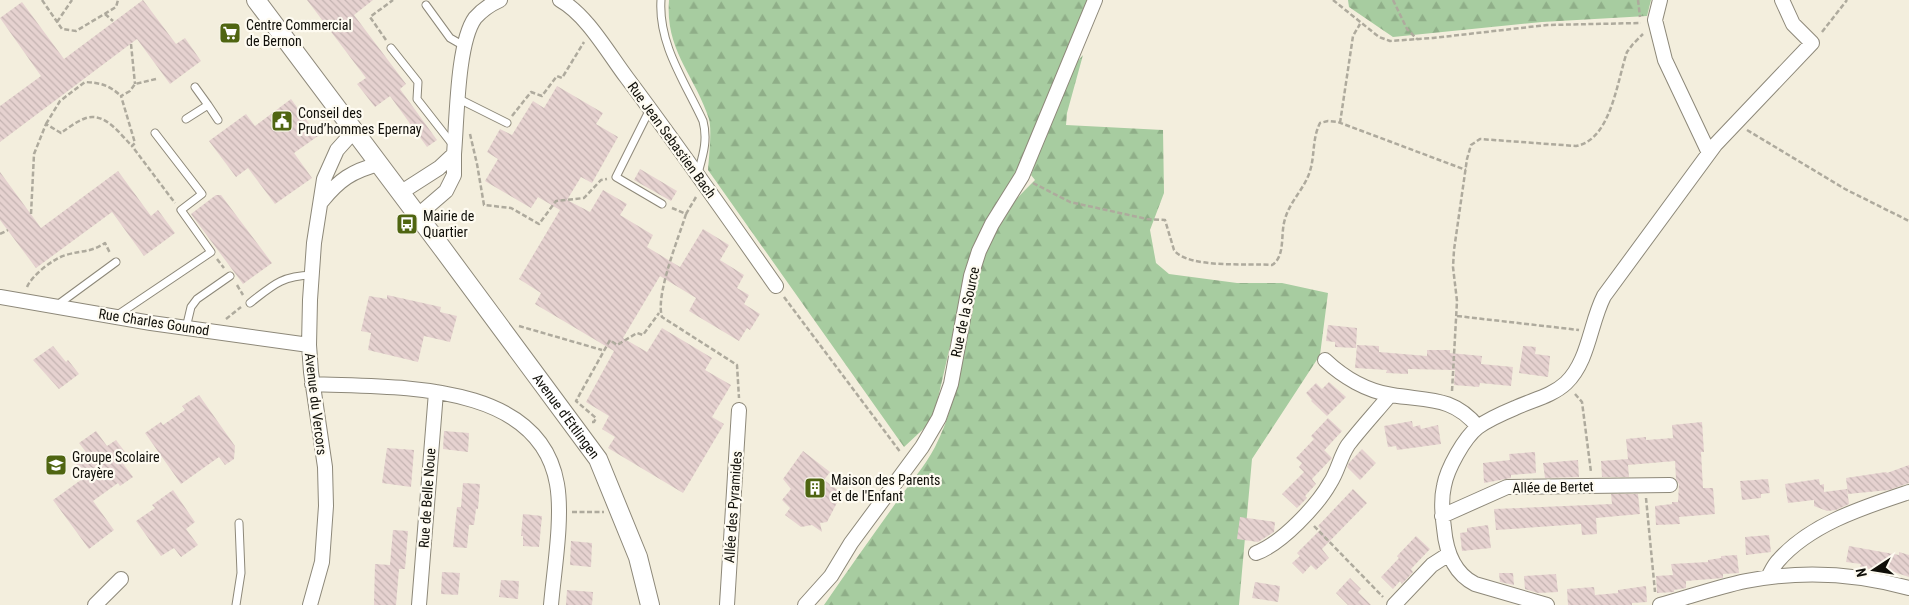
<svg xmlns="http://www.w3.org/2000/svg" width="1909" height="605" viewBox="0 0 1909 605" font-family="'Roboto Condensed',sans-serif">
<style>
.forest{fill:url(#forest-firs)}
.building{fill:url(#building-back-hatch)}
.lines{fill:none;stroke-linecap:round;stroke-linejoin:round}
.service-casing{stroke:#8d8879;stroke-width:9}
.minor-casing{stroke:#8d8879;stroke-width:16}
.tertiary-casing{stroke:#8d8879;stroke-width:20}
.path{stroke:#aeaa9d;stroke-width:2.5;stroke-dasharray:5 2.5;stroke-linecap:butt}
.service{stroke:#fff;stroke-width:7}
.minor{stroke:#fff;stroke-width:14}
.tertiary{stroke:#fff;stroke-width:18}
.labels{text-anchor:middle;stroke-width:4.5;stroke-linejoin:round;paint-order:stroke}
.poi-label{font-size:14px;fill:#100f09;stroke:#fefbf1;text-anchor:start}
.street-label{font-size:14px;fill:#100f09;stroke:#fefbf1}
</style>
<defs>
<pattern id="forest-firs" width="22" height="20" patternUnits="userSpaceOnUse" patternTransform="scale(1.25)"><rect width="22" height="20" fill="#a7cca0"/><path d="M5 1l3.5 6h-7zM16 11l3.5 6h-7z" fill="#8fae88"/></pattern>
<pattern id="building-back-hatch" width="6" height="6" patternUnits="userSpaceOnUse" patternTransform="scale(1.25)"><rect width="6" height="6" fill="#e6d2d0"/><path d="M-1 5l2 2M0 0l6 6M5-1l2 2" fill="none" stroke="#c4b3b1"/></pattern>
</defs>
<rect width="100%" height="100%" fill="#f3eedd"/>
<path class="forest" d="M669,0H1091L1026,159L988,219L973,246L933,420L904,447L708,170C709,158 712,129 709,119C695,75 665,51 669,0Z
M1348,0H1651L1647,16L1542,22L1393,37L1349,7Z
M1083,55L1067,113L1066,125L1163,130L1164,193L1150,230L1156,263L1169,274L1237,283H1282L1328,293L1320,355L1252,459L1239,605H824C848,570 873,535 898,500C910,483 925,466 935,447C970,380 960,300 993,233C1003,212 1020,195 1035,180L1031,175L1050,120L1076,63Z"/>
<path class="building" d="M143,0L176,44L185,38L201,61L170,84L137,39L0,142V106L41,76L0,18L22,2L64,59Z
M307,0H373L354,15L406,84L400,89L437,140L427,147L390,96L375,107L357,84L366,78Z
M557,86L603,113L596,124L618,137L592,183L581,177L567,200L590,212L603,190L627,204L620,215L653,235L647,247L680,267L703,229L729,245L720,260L744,275L737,288L749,295L744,304L760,314L750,330L747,328L739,341L689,311L696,298L660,276L623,338L647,352L662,328L712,358L705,370L731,385L712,417L724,424L683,493L608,448L615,437L602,429L609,416L586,402L614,351L535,304L541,293L519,279L560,210L538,197L531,208L485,181L498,159L487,152L500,129L512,135L533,101L544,108Z
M291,99L318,136L294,153L312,178L275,204L248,168L236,177L209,141L246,114L255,126Z
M640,169L677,191L671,201L634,180Z
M118,171L151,216L158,210L175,233L144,256L112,212L36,268L0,220V172L41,228Z
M216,195H221L272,263L243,284L191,214Z
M387,295L441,307L440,312L457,316L450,342L424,336L418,362L368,350L371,333L361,331L369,296L387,299Z
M1328,325L1357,328L1356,348L1335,347V342L1326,341Z
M1357,345L1379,346V352L1427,356V350H1450V353L1482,356L1481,364L1513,367L1511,386L1480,383L1479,387L1454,385L1455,370L1408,369V374L1386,373L1387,370L1355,368Z
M53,346L66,362L68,360L79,374L59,389L33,360Z
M1523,346L1536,347L1535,354L1550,356L1548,377L1519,373Z
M1329,382L1346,397L1327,416L1311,401L1312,400L1306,393L1316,383L1322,389Z
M199,395L235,446L234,459L225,465L219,457L181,484L145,433L161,422L163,425L185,410L182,406Z
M1328,418L1342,431L1319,456L1324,450L1332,458L1312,479L1316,484L1305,496L1307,498L1297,508L1282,494L1304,472L1299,467L1302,463L1296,458L1314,439L1311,436Z
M1412,421L1413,427L1420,425L1421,429L1438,425L1441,444L1397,450L1396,446L1388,447L1384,426Z
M1702,422L1704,452H1701L1703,488H1713L1715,514L1679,517L1680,524L1656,525L1655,506L1672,504V502H1678L1679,484L1676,479L1675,461L1628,465L1629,477H1602L1601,461L1628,459L1626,439L1646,437V440L1673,438L1672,425Z
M96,431L107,446L116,440L128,456L121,461L133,477L120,486L118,483L93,501L114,530L89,549L53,500L85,477L74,461L86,452L79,443Z
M444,431L469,433L468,452L443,449Z
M387,448L414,450L411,487L382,483Z
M1362,449L1376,463L1360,480L1347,467L1349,463Z
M803,451L830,472L824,480L842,493L827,522L820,523L822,532L812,525L801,527L785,515L790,508L782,500L791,489L783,479Z
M1535,452L1536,473L1511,475V478L1484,483L1483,463L1510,460L1509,454Z
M1578,460L1579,477L1545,478L1543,463Z
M1909,465V483L1889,490L1848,494L1846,478L1886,472L1887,473Z
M1768,479L1770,493L1761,494V498L1742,500L1740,481Z
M1819,479L1820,485L1824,484V492L1847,489L1849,504L1836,510L1827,511L1814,506V500L1788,503L1785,484Z
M463,483L480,484L478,509H476L474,525H469L467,548L453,547L457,507H461Z
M1353,489L1367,503L1322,549L1329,558L1316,570L1311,565L1303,574L1292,563L1300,556L1297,553L1321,529L1318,526Z
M173,490L195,522L186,529L198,545L181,557L174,548L161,556L136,521L155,508L152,505Z
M1611,494H1638L1640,514L1596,518L1597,534L1582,535L1581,524L1496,530L1494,509L1612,504Z
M523,514L542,516L539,547L523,546V536H521Z
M1240,517L1275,522L1274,532L1258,542L1237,539Z
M1488,525L1491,548L1462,551L1460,533L1467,532V528Z
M393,530L408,531L405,569H399L396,605H374L375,564L390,565Z
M1769,535L1771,552L1746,555L1745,537Z
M1416,536L1430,549L1411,569L1413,572L1402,584L1400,581L1393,589L1381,577L1399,558L1397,556Z
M571,541L592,543L591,567L570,565Z
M1849,546L1899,555V552L1909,555V577L1894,572L1893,574L1860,567L1861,564L1846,562Z
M1737,555L1739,573L1723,574V578L1686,581V588L1674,590V592L1657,593L1656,576L1673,575L1671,564L1708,562V560L1721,558V556Z
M442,572L460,573L458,595L441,594Z
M1499,573H1513L1514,585L1500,582Z
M1556,574L1558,592L1538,593L1525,589L1524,576Z
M1350,578L1361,589L1358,592L1371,605H1348L1336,593Z
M501,580L519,581L518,599L499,597Z
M1255,582L1280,586L1278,602L1252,598Z
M1646,586L1647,602L1632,603V605H1568L1567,589L1594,587L1595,595L1618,593V590Z
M567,590L593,592L592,605H566Z"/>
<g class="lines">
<g class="service-casing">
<path id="service" d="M661,0C658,44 685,82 703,121C708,140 703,155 698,173
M426,5L450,38L464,46
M391,48L418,82L417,99L453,145
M459,99L507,123
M208,105L218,120
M650,109L616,177L662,204
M186,119L208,105L195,87
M250,303C273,285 281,276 312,275
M56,306L116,262
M116,316L211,252L181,210L202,194L155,133
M186,328L191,307L197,299L230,276
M236,605L241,573L239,523"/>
</g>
<g class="minor-casing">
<path id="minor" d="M560,0C587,15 608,53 627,78C678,146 727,216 776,286
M1660,0L1655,20L1665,60L1709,153
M454,154C457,120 457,43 475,18C482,10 491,4 500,0
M400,193L439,168L454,154V175L446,191L417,216
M322,201C339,180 352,171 379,164
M0,297L151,323L309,345
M1325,360C1343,377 1367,391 1392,395C1427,401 1453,396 1478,427
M312,384C392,388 539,379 557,484C563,518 554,570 551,605
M1442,516L1507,487L1670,485
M1256,553C1281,544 1317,506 1330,483C1338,471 1340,457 1348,445C1361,428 1376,412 1390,395
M1768,577C1771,572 1774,565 1778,561C1810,524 1864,507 1909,492
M95,605L121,579
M310,605L322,562L326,506L325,467L311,372L309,345L310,300L314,243L324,179L337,150L354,131
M419,605L436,392
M727,605L739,410
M805,605L831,576L851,543L922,447L939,418L951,384L971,276L979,251L992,224L1022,176L1095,0
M1394,605L1432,565L1449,554
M1547,605L1475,584C1453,573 1446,551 1444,528C1442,514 1441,499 1444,486C1447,469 1464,438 1478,427C1489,419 1503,413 1515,408C1532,400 1552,396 1566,383C1589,361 1590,323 1604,296L1715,145L1812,43L1793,24L1782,0
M1660,605C1689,597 1717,587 1746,581C1801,570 1855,573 1909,588"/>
</g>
<g class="tertiary-casing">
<g id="tertiary">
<path id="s1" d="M256,0L442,248L598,459L638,557L650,605"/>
</g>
</g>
<path class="path" d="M42,0L62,29L76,31L116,7L118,0
M1333,0L1379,37L1390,41L1433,38L1547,25L1641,23
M1393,0L1407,29L1417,39
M1638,0L1640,17
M105,14L113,21
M57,22L72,0
M1822,32L1847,0
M386,40L370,17L393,0
M131,44L135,84
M156,79L135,84L130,91L121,96L135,143L132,146L175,203
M512,116L531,92L542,96L557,76L562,78L584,42
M1340,123L1353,36L1360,24
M46,124L60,101L85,82C101,83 109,85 121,96
M1747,130L1845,189L1909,221
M470,134L477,164L484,205L511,208L539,224L556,201L584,198L601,180L607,179
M1033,183L1070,202L1147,219L1165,220L1174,250C1188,269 1249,263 1272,265C1286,256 1280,234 1285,219C1290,201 1305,188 1310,171C1315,155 1312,139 1320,123L1328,121L1338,122L1466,170
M672,208L686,214L696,197
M31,214L34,154L46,124L61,133C68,128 77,121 86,118C105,112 120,134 132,146
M686,214C679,237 655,295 662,317L737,365L739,398
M0,234L8,230
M217,259L224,268
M237,285L243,295
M27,287C32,275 54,258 66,255C82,250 90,253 105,243L110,253
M784,297L901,453
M1457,316L1579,330
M226,319L241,307
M519,326L602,350
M1452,391L1457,301L1453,267L1454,250L1467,159L1471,145L1480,139L1576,146C1611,140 1617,81 1627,52L1633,44L1643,34
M1575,394L1582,402L1591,472
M592,422H594L596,418L576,401L610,340L617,345L637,333L643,335L659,313
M1646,498L1655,592
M572,512H604
M1314,526L1383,597"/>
<use href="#service" class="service"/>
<use href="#minor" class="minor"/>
<use href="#tertiary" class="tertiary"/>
</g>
<defs>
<g id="supermarket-square" transform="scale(1.125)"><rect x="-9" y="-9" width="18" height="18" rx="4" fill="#4f6511" stroke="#fefbf1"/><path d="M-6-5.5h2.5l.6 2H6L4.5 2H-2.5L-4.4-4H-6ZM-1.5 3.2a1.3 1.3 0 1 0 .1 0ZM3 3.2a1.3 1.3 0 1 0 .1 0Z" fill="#fff"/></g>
<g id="civic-square" transform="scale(1.125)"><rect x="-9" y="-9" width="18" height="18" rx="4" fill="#4f6511" stroke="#fefbf1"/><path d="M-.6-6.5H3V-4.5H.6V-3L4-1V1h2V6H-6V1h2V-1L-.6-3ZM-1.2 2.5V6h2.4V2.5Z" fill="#fff"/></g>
<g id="bus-square" transform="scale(1.125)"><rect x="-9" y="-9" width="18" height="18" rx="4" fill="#4f6511" stroke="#fefbf1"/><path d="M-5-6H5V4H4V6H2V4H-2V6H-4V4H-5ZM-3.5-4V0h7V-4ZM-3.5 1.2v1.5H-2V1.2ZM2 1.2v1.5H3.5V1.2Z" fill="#fff"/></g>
<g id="school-square" transform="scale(1.125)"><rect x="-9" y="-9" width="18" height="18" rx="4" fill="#4f6511" stroke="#fefbf1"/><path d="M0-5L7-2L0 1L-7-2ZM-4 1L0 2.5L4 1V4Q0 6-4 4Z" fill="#fff"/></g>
<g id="building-square" transform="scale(1.125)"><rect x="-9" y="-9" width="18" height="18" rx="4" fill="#4f6511" stroke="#fefbf1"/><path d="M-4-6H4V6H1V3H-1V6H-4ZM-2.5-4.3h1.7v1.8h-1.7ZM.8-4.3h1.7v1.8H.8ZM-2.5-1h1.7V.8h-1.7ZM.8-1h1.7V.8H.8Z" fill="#fff"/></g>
</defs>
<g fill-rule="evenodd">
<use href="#supermarket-square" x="230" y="33"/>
<use href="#civic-square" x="282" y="121"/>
<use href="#bus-square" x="407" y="224"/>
<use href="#school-square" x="56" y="465"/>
<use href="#building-square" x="815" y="488"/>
</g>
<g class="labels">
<g class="poi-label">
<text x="246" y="30">Centre Commercial<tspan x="246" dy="16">de Bernon</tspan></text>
<text x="298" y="118">Conseil des<tspan x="298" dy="16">Prud’hommes Epernay</tspan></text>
<text x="423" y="221">Mairie de<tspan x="423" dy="16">Quartier</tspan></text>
<text x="72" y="462">Groupe Scolaire<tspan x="72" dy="16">Crayère</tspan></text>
<text x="831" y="485">Maison des Parents<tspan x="831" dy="16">et de l'Enfant</tspan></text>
</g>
<g class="street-label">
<text transform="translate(672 140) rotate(54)" y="5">Rue Jean Sebastien Bach</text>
<text transform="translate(965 312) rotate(-78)" y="5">Rue de la Source</text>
<text transform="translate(154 322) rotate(9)" y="5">Rue Charles Gounod</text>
<text transform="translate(316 404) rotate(83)" y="5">Avenue du Vercors</text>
<text dy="5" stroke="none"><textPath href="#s1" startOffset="519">Avenue d'Ettlingen</textPath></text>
<text transform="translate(1553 487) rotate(-1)" y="5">Allée de Bertet</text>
<text transform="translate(427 498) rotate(-86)" y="5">Rue de Belle Noue</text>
<text transform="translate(733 507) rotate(-86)" y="5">Allée des Pyramides</text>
</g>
</g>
<g transform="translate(1874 570) rotate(258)" stroke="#fefbf1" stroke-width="4" paint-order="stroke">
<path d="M0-4L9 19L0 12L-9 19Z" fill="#100f09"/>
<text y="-8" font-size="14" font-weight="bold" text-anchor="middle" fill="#100f09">N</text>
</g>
</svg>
